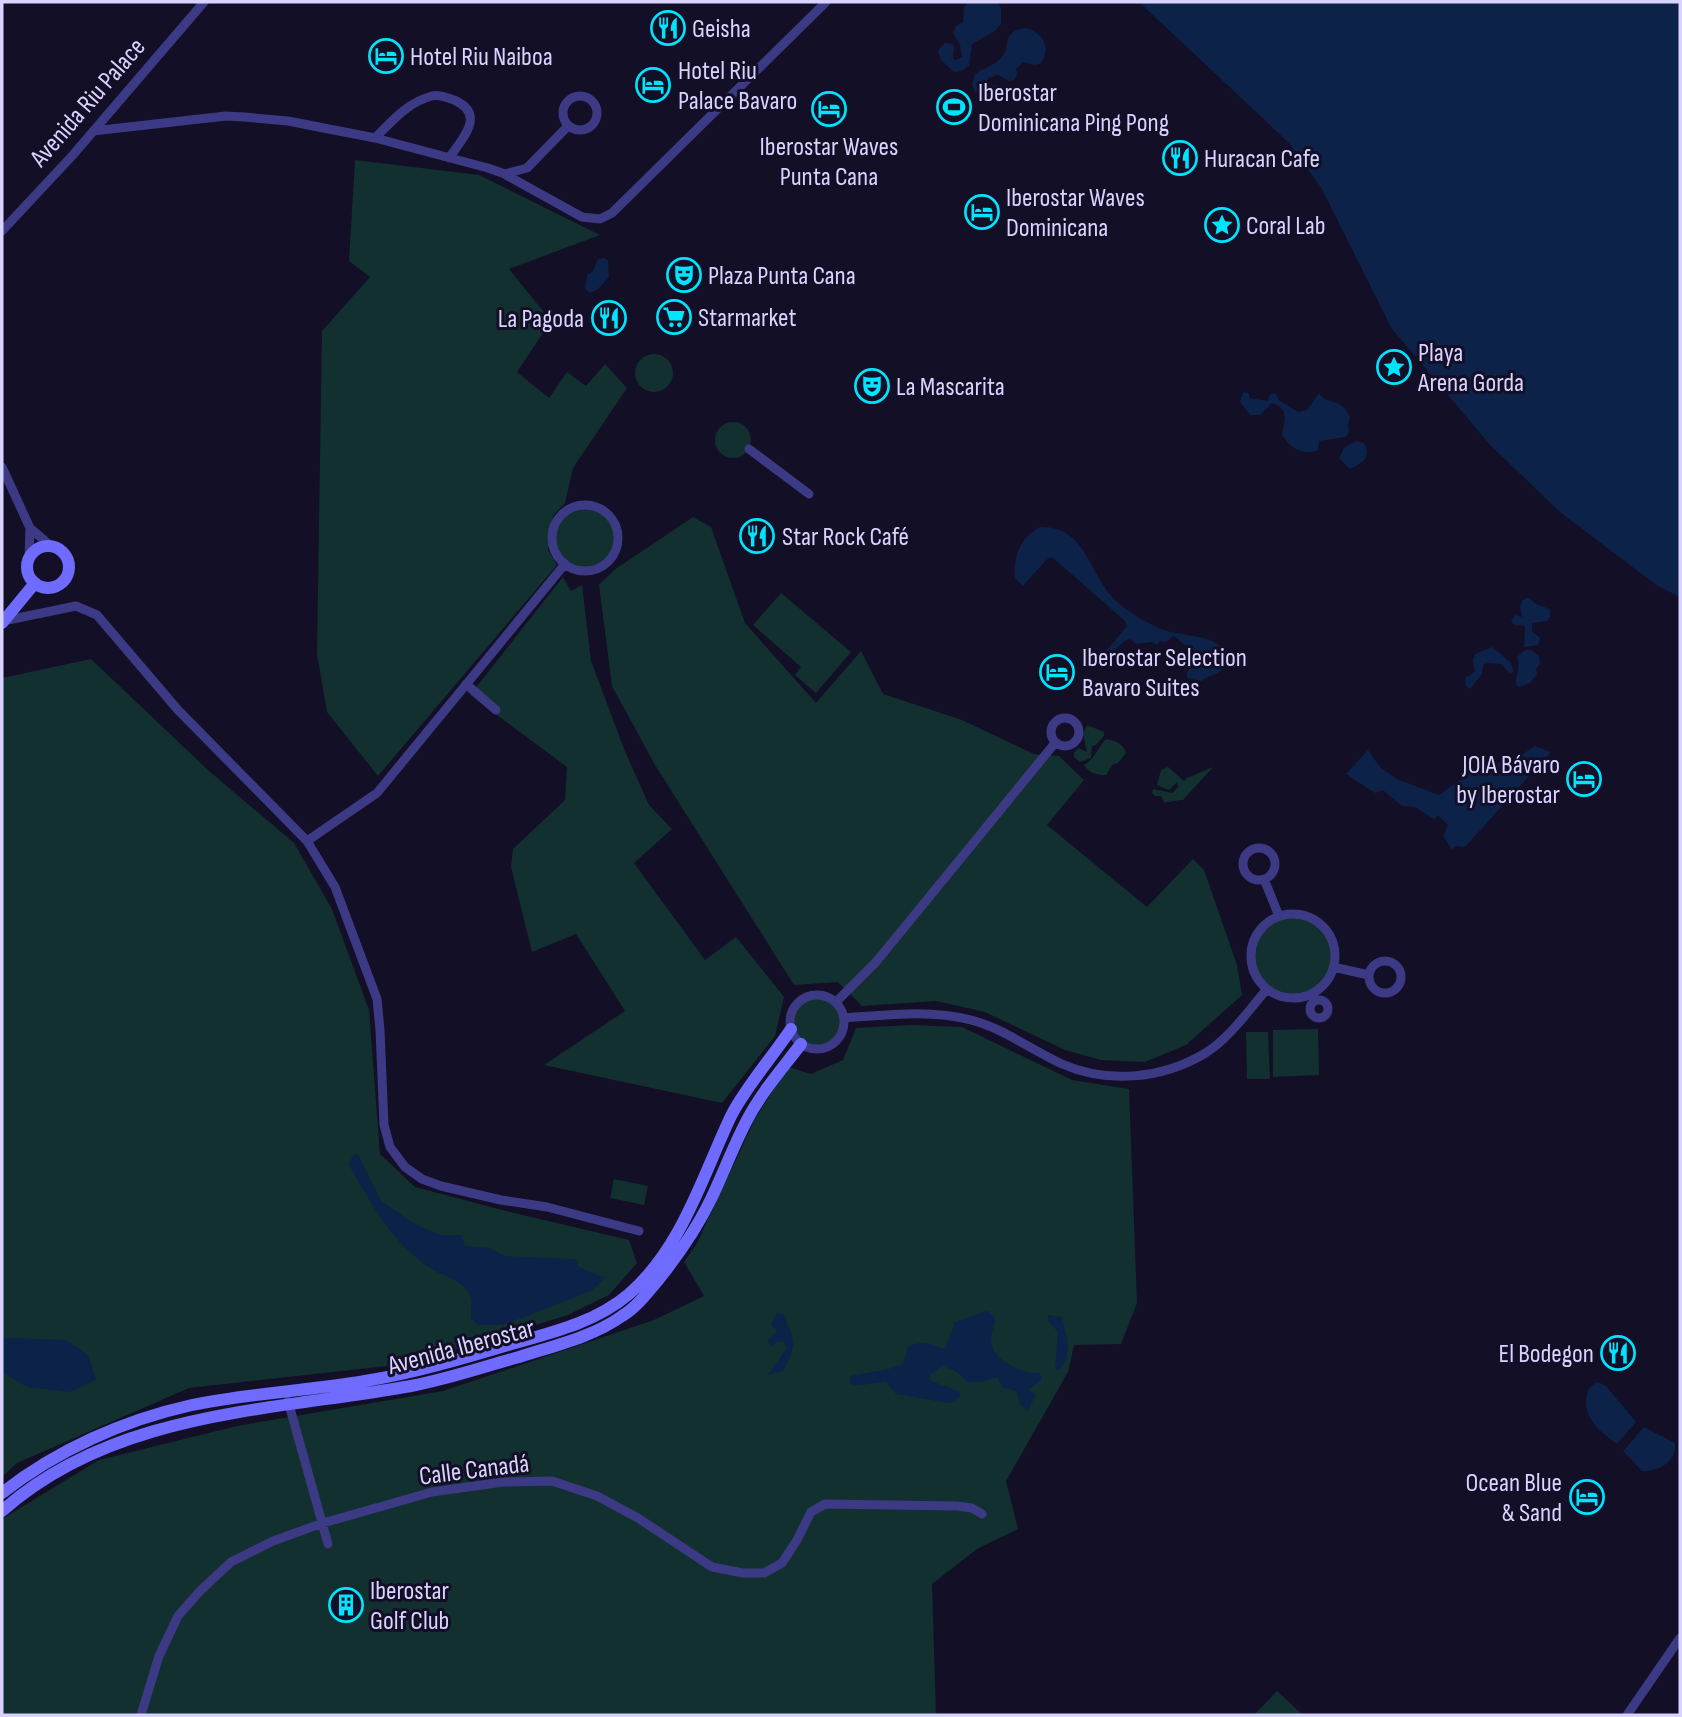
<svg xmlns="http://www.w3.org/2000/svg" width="1682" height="1717" viewBox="0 0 1682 1717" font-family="'Sofia Sans Condensed',sans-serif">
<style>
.green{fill:#12302f}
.water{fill:#0c2248}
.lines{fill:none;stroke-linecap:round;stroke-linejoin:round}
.street{stroke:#3d3a85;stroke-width:9}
.secondary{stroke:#6f6bff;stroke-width:12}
.labels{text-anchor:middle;stroke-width:6;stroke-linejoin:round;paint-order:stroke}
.poi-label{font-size:26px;fill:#d9d4ff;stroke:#130f26;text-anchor:start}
.street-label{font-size:26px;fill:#d9d4ff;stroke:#130f26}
</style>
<rect width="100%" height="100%" fill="#130f26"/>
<path class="green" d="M355,160L479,175L600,235L509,269L551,321L517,372L549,398L567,372L586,386L605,364L627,388L573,468L565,503L553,516L548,550L557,565L378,776L327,712L317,654L322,331L370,277L349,261Z
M635 373a19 19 0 1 1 38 0a19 19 0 1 1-38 0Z
M715 440a18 18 0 1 1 36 0a18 18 0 1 1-36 0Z
M552 538a33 33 0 1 1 66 0a33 33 0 1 1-66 0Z
M693,517L711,527L745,623L816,703L861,651L883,694L962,720L1034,754L1059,756L1084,780L1047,825L1147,907L1193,859L1204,870L1237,965L1242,995L1186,1045L1145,1062L1101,1060L1065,1050L985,1012L936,1001L862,1006L838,982L794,985L655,765L612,686L599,585L614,570Z
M563,577L571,591L582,585L591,661L624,749L649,805L672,829L634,863L705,960L736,937L784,997L775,1036L722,1103L544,1065L625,1011L576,934L532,952L511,867L513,849L565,800L567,767L470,695Z
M781,593L851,652L816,693L795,675L801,667L753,625Z
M91,659L209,771L294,843L332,909L369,1010L380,1154L415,1187L506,1211L629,1240L637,1263L609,1295L568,1315L413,1363L189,1388L17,1463L2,1477V678Z
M1087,725L1104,732V736L1096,745L1092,746L1091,758L1080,762L1074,757V753L1078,748L1087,752L1083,734Z
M1106,739C1116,741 1123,743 1126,753L1118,763L1112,765L1106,775C1095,775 1090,773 1084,765C1095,759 1097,748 1106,739Z
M1168,767L1184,781L1187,778L1213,767L1183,800C1177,800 1168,803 1164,802L1161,796H1155L1152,793L1153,789L1172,793L1178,787L1177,782L1169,790L1157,785L1161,770Z
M1251 956a42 42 0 1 1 84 0a42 42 0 1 1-84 0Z
M790 1022a27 27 0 1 1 54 0a27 27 0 1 1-54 0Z
M911,1025L962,1027L1072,1080L1129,1089L1137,1303L1121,1344L1074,1345L1068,1372L1006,1481L1018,1529L977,1549L932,1584L936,1715H2V1519L99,1460L237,1426L443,1391L654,1320L704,1296L684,1262L696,1245L755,1119L788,1067L811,1074L843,1060L856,1028Z
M1318,1029L1319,1075L1273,1077V1030Z
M1246,1032H1268L1270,1079H1247Z
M614,1179L648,1186L644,1205L610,1198Z
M1277,1691L1303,1715H1254Z"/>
<path class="water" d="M968,2H997L1001,8V24L995,31L972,44L969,66L962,71L954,72L941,60L938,51L944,43L953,44L954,47L953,58L956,60L962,57L960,45L953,33L956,26L963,22L964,8Z
M1139,2H1680V597L1656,585L1560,512L1491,446L1392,329L1322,189L1289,143Z
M1025,28C1042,32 1052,46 1041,63L1035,65L1023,62L1016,69L1017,75L1014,80L1009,81L998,75L988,78L987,86L999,85L1003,87L1004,92L1001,97L988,100L976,94L972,85L975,74C982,69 992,66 999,60C1014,47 998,33 1025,28Z
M605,258L608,260L609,277L598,289L590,293L585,289L587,275L593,271L598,259Z
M1243,392L1249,393V398L1268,401L1270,394L1275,393L1280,401L1298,412L1307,410L1319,393C1327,406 1343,397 1350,418L1348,426L1349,433L1345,437L1319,441L1318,450C1303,456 1289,448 1282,434C1285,420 1289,408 1272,403L1260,415H1250L1240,402Z
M1356,441L1364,443C1372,457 1363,463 1350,469L1339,458L1344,448Z
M1040,527C1090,526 1088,580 1121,605C1133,615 1149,624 1164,630C1184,637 1216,633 1227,655C1225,677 1215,671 1201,681L1187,678V672L1198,656L1174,636L1166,642L1160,641L1157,645L1152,642L1136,644L1130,639L1125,641L1106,657L1103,655L1127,626L1125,621L1052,557L1046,560L1023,586L1015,578C1013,556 1020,538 1040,527Z
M1528,597L1536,604L1550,609V617L1547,621L1532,623V631L1540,638L1538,645L1524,647L1525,626L1514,625L1511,620L1516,615L1522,617L1520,606L1523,600Z
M1492,647L1510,662L1514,671L1510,674L1501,664L1488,663L1483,665L1482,674L1470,689L1466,686L1465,678L1475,672L1473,660L1475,654Z
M1525,650H1531L1539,656L1540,664L1536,669L1537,674L1530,683L1520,687L1516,685C1515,674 1521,670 1517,657Z
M1535,746L1551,752L1465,847L1455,846L1452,850L1443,836L1448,825L1438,815L1434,819L1415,807L1402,806L1383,790L1375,793L1346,774L1368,750L1380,767L1397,779L1439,795L1461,779L1472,769H1490L1500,762L1523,754Z
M357,1153L381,1201L415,1224L440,1235H461L465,1246L490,1248L504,1256L575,1259L579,1267L605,1278L591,1291L503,1325H478L471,1318C471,1311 472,1301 470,1296C462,1278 444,1278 430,1268C389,1239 374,1208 349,1165L352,1157Z
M987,1311L995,1317C995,1326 991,1332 991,1340C991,1360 1022,1374 1039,1373L1042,1379L1028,1390L1036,1394L1028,1411L1020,1404L1017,1391L1002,1387L998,1377L981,1382H968L957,1372L943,1366L931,1374L929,1380L960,1392V1398L949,1403L896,1394L886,1382C873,1382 864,1387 850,1384V1376L889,1369L903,1364L908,1347C921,1340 930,1343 943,1349L951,1335L955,1322Z
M777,1313L783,1314C795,1341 798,1343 783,1371L768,1375L787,1348L783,1341L777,1342L771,1347L768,1340L777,1331L771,1324Z
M1048,1315L1062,1317C1066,1334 1074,1356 1059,1370L1055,1369L1058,1332L1048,1321Z
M15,1338L66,1340L88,1355L96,1380L70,1392L27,1387L2,1372V1339Z
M1598,1382L1606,1386L1636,1422L1617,1444C1600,1432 1581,1416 1587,1394C1589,1387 1591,1385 1598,1382Z
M1644,1427L1675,1443C1677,1462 1660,1471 1642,1471L1623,1451Z"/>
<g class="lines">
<path class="street" d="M563 113a17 17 0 1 1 34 0a17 17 0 1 1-34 0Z
M93,131L226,116L244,117L288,121L375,138L488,168L505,174L527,168L568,126
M375,138C392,121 408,102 432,96C440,94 447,98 454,100C487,114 462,139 449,158
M506,175L582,217L600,219L612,213L826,2
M2,231L72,156L204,2
M749,449L809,494
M2,467L30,528L52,547
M552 538a33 33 0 1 1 66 0a33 33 0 1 1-66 0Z
M29,558L30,528
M3,621L76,606L97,615L178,710L307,841L335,887L377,999L380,1030L384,1125L390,1147L405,1167L422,1179L441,1186L501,1200L547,1207L639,1231
M466,684L496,710
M1051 732a14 14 0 1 1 28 0a14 14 0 1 1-28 0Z
M307,841L377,793L565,564
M1243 864a16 16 0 1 1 32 0a16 16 0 1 1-32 0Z
M1264,879L1279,916
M1251 956a42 42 0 1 1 84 0a42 42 0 1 1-84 0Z
M1369 977a16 16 0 1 1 32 0a16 16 0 1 1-32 0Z
M1333,967L1369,975
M790 1022a27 27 0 1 1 54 0a27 27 0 1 1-54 0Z
M1310 1009a9 9 0 1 1 18 0a9 9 0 1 1-18 0Z
M836,1002L876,962L1055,743
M844,1018C886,1015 930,1009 971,1020C1005,1029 1031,1050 1062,1064C1108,1084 1161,1079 1204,1054C1229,1039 1248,1011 1267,989
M288,1401L328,1544
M141,1715L159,1656L178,1616L200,1591L231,1562L273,1541L323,1523L432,1492L503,1482L552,1481L597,1496L638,1518L712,1567L743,1573H764L782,1563L797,1540L811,1512L825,1504L957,1506L972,1508L982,1514
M1627,1715L1680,1638"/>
<path class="secondary" d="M27 567a21 21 0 1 1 42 0a21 21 0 1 1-42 0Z
M2,623L35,583
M2,1493C57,1450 124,1420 192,1405C249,1393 308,1391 365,1381C414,1373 461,1359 508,1345C550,1333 595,1323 629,1294C682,1248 702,1177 731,1116C745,1088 773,1056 791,1029
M2,1511C114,1411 272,1411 411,1386C448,1379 483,1367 519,1357C553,1346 593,1337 622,1316C637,1307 648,1292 659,1279C679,1254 697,1228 711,1199C723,1174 733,1147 746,1122C760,1094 782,1069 801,1044"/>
</g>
<defs>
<g id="restaurant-ring" transform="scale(1.75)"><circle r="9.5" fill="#130f26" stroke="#00e5ff" stroke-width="1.5"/><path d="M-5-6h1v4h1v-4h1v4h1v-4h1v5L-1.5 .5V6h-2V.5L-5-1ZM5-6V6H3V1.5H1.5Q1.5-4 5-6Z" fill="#00e5ff"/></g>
<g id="hotel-ring" transform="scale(1.75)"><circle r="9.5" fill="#130f26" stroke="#00e5ff" stroke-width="1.5"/><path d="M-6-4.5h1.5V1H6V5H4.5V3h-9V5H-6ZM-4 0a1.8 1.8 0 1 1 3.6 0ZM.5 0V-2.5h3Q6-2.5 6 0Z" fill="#00e5ff"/></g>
<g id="stadium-ring" transform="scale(1.75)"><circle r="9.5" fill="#130f26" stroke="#00e5ff" stroke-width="1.5"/><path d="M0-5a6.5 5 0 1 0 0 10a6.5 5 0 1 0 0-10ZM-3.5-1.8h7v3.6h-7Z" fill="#00e5ff"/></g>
<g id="sight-ring" transform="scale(1.75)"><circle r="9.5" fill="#130f26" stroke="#00e5ff" stroke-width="1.5"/><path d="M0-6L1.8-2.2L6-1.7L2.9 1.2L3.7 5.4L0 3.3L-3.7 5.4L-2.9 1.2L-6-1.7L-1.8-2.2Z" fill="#00e5ff"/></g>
<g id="theatre-ring" transform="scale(1.75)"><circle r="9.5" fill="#130f26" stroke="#00e5ff" stroke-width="1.5"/><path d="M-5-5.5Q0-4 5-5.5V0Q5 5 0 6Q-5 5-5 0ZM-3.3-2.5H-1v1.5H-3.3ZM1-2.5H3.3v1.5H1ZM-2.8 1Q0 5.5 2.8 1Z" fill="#00e5ff"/></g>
<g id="supermarket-ring" transform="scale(1.75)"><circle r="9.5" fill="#130f26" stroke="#00e5ff" stroke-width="1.5"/><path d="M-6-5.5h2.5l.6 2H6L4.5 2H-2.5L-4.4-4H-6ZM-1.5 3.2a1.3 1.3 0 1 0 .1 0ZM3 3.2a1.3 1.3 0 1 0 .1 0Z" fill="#00e5ff"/></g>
<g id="building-ring" transform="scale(1.75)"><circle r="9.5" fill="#130f26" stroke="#00e5ff" stroke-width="1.5"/><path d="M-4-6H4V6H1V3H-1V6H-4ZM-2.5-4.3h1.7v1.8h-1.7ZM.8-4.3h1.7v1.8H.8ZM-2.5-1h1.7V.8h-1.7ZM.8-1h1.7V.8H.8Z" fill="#00e5ff"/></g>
</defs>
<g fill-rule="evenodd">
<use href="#restaurant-ring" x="668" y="28"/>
<use href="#hotel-ring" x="386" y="56"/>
<use href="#hotel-ring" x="653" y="85"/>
<use href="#stadium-ring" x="954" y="107"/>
<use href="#hotel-ring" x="829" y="109"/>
<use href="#restaurant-ring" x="1180" y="158"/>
<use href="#hotel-ring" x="982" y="212"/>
<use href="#sight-ring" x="1222" y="225"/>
<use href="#theatre-ring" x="684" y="275"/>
<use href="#supermarket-ring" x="674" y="317"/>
<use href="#restaurant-ring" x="609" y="318"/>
<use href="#sight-ring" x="1394" y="367"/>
<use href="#theatre-ring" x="872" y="386"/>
<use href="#restaurant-ring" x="757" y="536"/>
<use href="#hotel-ring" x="1057" y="672"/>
<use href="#hotel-ring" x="1584" y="779"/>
<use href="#restaurant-ring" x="1618" y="1353"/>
<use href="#hotel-ring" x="1587" y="1497"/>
<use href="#building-ring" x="346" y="1605"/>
</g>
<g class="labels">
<g class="poi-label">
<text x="692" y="37">Geisha</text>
<text x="410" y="65">Hotel Riu Naiboa</text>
<text x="678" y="79">Hotel Riu<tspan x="678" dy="30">Palace Bavaro</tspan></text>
<text x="978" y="101">Iberostar<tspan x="978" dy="30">Dominicana Ping Pong</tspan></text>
<text x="829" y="155" text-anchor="middle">Iberostar Waves<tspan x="829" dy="30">Punta Cana</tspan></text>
<text x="1204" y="167">Huracan Cafe</text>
<text x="1006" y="206">Iberostar Waves<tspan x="1006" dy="30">Dominicana</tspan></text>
<text x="1246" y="234">Coral Lab</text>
<text x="708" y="284">Plaza Punta Cana</text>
<text x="698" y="326">Starmarket</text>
<text x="584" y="327" text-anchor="end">La Pagoda</text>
<text x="1418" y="361">Playa<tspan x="1418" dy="30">Arena Gorda</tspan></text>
<text x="896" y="395">La Mascarita</text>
<text x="782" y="545">Star Rock Café</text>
<text x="1082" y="666">Iberostar Selection<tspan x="1082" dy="30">Bavaro Suites</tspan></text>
<text x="1560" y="773" text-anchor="end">JOIA Bávaro<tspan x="1560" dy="30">by Iberostar</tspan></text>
<text x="1594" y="1362" text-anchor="end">El Bodegon</text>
<text x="1562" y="1491" text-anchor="end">Ocean Blue<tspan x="1562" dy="30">&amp; Sand</tspan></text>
<text x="370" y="1599">Iberostar<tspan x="370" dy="30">Golf Club</tspan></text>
</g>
<g class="street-label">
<text transform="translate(87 102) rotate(-49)" y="9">Avenida Riu Palace</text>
<text transform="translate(461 1346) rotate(-15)" y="9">Avenida Iberostar</text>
<text transform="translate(474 1469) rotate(-7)" y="9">Calle Canadá</text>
</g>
</g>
<rect width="1682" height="1717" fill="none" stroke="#d9d4ff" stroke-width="7"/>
</svg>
